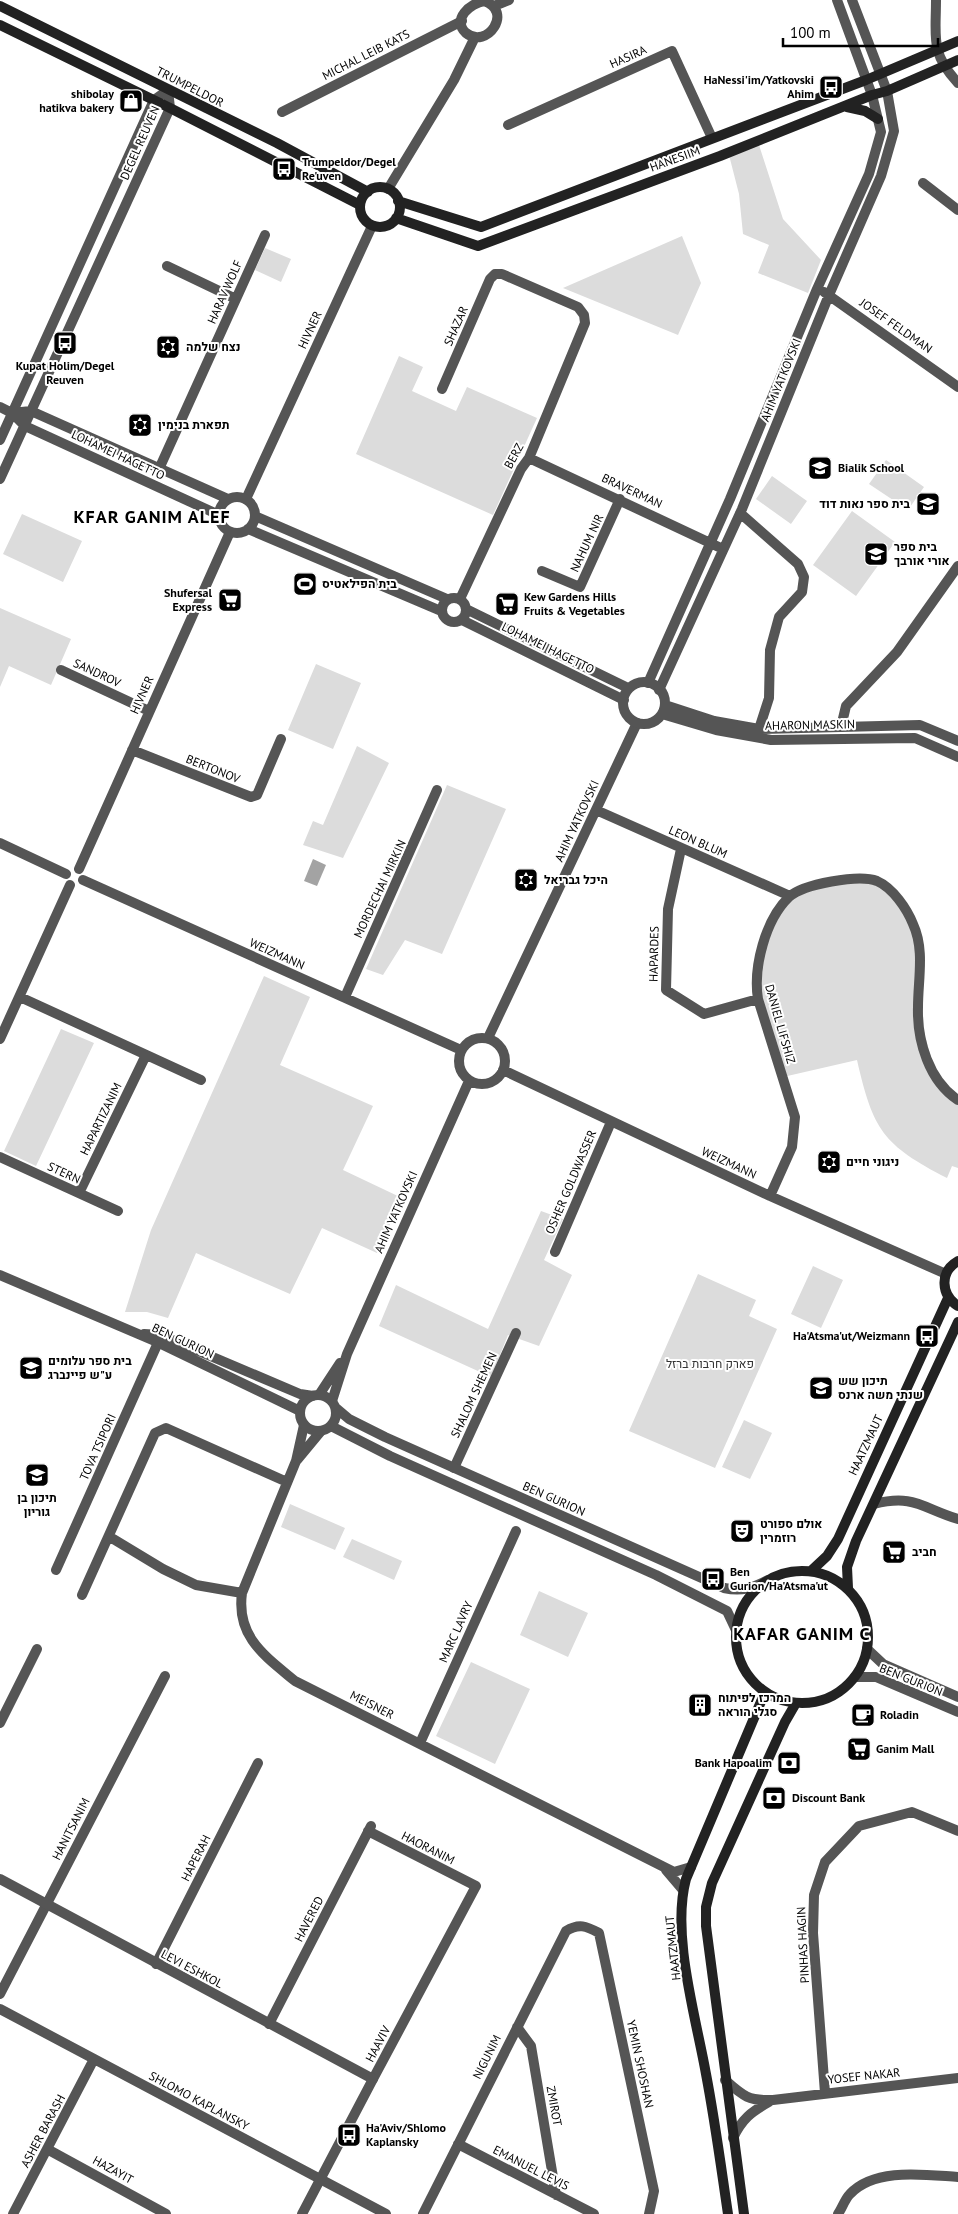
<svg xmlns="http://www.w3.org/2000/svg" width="958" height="2214" viewBox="0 0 958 2214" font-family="'PT Sans',Heebo,sans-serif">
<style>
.green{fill:#dcdcdc}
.water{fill:#a3a3a3}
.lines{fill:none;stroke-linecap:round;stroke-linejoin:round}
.minor{stroke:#555;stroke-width:10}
.tertiary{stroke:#555;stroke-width:10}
.secondary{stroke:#222;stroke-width:10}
.labels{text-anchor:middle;stroke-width:4;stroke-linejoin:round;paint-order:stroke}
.street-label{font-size:12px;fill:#000;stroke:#fff}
.poi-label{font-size:12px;font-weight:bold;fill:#000;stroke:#fff;text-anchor:start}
.park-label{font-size:12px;fill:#333;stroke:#fff}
.district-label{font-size:18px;font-weight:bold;letter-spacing:1px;fill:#000;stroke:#fff}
</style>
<rect width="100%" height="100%" fill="#fff"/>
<path class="green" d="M759,145L783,219L821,260L808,293L758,273L769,245L743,234L739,194L729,155Z
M682,236L701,283L678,335L563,288Z
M265,248L291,259L281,282L255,270Z
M399,356L423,367L412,391L456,411L467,387L537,418L493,515L356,454Z
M886,460L924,487L908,510L869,484Z
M772,476L807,501L791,524L756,499Z
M852,511L895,542L856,596L813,565Z
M22,514L82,541L63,582L3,554Z
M0,608L71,639L51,685L9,666L0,687Z
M316,664L361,683L333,749L288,730Z
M357,746L389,763L343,858L303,845L313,821L323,825Z
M447,785L506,809L442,954L405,940L383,975L366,969Z
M826,882H879L914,925L918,1008L936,1078L958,1100V1168L952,1166L947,1178C883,1145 873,1130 857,1060L783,1077L758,999L763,948L790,896Z
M264,976L310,997L280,1065L373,1106L343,1170L402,1198L377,1253L322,1228L290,1294L196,1253L168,1318L147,1312H125L151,1230Z
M61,1029L94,1043L36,1166L4,1151Z
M541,1211L563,1219L544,1260L572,1275L539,1346L508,1335L491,1377L379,1326L396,1285L488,1329Z
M813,1266L843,1280L821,1328L791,1314Z
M698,1274L756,1300L749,1316L777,1329L715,1468L629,1431Z
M744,1420L772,1433L750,1479L722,1467Z
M290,1504L345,1528L335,1550L281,1527Z
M352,1539L402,1561L394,1580L343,1557Z
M539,1591L588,1613L568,1657L520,1635Z
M471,1662L530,1689L495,1764L436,1736Z"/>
<path class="water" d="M313,859L326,865L317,886L304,881Z"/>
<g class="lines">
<path class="minor" d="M936,0C936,38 930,53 958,83
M282,112L462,21
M508,125L672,51L712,138
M923,183L958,210
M167,266L236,299
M824,292L958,387
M442,389L490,279L495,274H502L578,307L584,315L585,323L529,458L521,469L460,599
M529,458L723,549
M159,469L265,235
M246,499L372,226
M740,513L798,564L804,577L802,592L779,617L770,650L769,698L759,729
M542,571L580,587L620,499
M61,670L149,711
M648,683L730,499L817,289L869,174L881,132L872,95L837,0
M659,690L742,509L829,295L881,176L894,131L887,91L852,0
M841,727L846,706L897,652L958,566
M132,750L251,797L257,795L281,739
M596,810L790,896
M0,843L66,874
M681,849L668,909L666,990L704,1014L758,999
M79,869L230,532
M83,880L461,1050
M20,997L201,1080
M345,997L437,790
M488,1038L637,723
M459 1061a23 23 0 1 1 46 0a23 23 0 1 1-46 0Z
M0,1039L70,885
M503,1070L770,1196L946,1274
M0,1157L118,1211
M79,1193L146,1055
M770,1196L792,1147L795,1117L758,999C753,968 765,920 789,897C803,884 859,874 877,881C893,888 907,909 913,924C925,950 918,979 918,1007C917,1041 929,1081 958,1100
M555,1252L611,1122
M319,1395L340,1363
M332,1401L347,1354L469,1081
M304,1425L296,1461L242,1593C236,1637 265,1656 295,1681L662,1866L674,1872L691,1867
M297,1460L321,1431
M454,1468L516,1333
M874,1504C914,1494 922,1508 958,1519
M110,1537L163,1569L196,1585L242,1593
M56,1570L161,1336
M82,1595L155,1433L166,1428L287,1482
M867,1649L883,1664L958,1697
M855,1677H876L958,1712
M0,1723L37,1649
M420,1743L516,1531
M368,1831L476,1886L373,2079
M666,1870L683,1890
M156,1964L258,1763
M0,1994L165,1676
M0,2009L386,2214
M269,2024L371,1826
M517,2027L531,2046L556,2195
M725,2080C743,2096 748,2101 773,2100L958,2078
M825,2093L813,1933L814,1895L825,1862L859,1826L912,1812L958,1831
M733,2138C742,2119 751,2112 769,2102
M458,2144L594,2214
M47,2149L166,2214
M13,2214L94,2059
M423,2214L566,1931C579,1923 586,1926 599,1933L654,2191L649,2214
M838,2214C842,2208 845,2199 850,2194C875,2167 926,2175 958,2177"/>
<path class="tertiary" d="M484,1C514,11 487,50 466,33C451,19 471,3 484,1Z
M494,6L509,0
M388,189L454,80L475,37
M0,407L12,413L25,426L219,515
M12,413L31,411L228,499
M0,440L154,100L168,90L170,108L0,479
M219 515a18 18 0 1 1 36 0a18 18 0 1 1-36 0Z
M255,516L447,599
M248,529L441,611
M442 610a12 12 0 1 1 24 0a12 12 0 1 1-24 0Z
M466,609L628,688
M462,620L624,700
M623 703a21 21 0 1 1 42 0a21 21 0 1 1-42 0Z
M665,705L714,721L759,729L920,725L958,741
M662,714L716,730L771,740L915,738L958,757
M0,1275L157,1342L300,1411
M144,1334L161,1335L300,1394L313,1396
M300 1413a18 18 0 1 1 36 0a18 18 0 1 1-36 0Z
M336,1408L349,1419L385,1437L724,1588C742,1592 752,1588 768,1580
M331,1426L390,1456L656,1575L727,1611L736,1630
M0,1879L373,2079L302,2214"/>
<path class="secondary" d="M0,6L277,143L368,192
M0,25L170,108L360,205
M847,107L865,111L878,119
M360 207a20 20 0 1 1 40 0a20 20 0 1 1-40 0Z
M398,201L481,227L866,80L958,41
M396,218L478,246L720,156L872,95L887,91L958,60
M958,1261C939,1272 941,1295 958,1306
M811,1571L827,1556L838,1539L948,1298
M736 1637a66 66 0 1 1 132 0a66 66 0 1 1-132 0Z
M848,1588L847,1567L856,1541L958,1322
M728,2214C721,2167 715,2121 706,2074C696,2017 671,1935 686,1879L765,1692
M744,2214L706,1926V1907L712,1883L785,1722L796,1703"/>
</g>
<defs>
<g id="bus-square" transform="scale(1.25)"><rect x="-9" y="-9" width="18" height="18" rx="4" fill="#000" stroke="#fff"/><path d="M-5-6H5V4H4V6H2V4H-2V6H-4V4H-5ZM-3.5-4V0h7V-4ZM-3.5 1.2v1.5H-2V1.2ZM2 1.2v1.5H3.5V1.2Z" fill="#fff"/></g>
<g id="shop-square" transform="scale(1.25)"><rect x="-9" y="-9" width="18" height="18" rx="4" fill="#000" stroke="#fff"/><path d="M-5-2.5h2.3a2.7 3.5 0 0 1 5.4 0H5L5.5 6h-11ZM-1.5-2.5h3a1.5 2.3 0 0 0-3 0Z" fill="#fff"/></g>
<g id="synagogue-square" transform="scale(1.25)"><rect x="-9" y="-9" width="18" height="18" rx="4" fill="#000" stroke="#fff"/><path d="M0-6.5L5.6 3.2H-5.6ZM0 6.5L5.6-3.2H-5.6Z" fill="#fff"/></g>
<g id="school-square" transform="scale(1.25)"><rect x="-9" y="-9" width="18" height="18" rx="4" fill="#000" stroke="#fff"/><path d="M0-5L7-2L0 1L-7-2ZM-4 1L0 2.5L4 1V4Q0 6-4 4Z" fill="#fff"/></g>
<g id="stadium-square" transform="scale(1.25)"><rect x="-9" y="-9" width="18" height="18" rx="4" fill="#000" stroke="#fff"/><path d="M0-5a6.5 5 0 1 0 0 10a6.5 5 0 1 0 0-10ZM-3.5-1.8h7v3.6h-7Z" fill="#fff"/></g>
<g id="supermarket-square" transform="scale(1.25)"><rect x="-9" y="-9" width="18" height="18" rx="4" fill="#000" stroke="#fff"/><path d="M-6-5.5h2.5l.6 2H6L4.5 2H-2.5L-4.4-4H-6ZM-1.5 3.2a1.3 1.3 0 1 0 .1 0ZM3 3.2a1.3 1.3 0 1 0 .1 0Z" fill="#fff"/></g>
<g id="theatre-square" transform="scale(1.25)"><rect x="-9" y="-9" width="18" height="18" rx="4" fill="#000" stroke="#fff"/><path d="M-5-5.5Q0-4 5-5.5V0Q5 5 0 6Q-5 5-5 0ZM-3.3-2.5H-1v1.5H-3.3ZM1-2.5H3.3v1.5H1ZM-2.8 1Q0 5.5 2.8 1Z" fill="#fff"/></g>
<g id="building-square" transform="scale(1.25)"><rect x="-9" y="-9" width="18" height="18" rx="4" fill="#000" stroke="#fff"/><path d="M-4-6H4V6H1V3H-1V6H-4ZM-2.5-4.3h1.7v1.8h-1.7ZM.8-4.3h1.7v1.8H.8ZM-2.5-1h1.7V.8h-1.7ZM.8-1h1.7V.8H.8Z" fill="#fff"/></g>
<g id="cafe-square" transform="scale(1.25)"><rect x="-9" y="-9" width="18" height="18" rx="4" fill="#000" stroke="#fff"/><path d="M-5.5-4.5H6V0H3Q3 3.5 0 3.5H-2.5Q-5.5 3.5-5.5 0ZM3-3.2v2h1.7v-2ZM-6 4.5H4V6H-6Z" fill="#fff"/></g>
<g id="bank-square" transform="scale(1.25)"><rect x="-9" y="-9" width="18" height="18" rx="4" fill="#000" stroke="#fff"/><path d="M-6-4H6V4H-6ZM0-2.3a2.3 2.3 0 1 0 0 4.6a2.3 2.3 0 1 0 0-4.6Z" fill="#fff"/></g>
</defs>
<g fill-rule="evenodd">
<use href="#bus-square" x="831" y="87"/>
<use href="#shop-square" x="131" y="101"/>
<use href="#bus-square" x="284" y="169"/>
<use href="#bus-square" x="65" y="343"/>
<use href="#synagogue-square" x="168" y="347"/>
<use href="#synagogue-square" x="140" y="425"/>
<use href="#school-square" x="820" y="468"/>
<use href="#school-square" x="928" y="504"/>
<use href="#school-square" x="876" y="554"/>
<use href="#stadium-square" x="305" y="584"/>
<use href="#supermarket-square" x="230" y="600"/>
<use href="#supermarket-square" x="507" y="604"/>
<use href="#synagogue-square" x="526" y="880"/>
<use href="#synagogue-square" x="829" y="1162"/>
<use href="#bus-square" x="927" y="1336"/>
<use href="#school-square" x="31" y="1368"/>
<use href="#school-square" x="821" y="1388"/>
<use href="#school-square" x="37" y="1475"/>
<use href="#theatre-square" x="742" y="1531"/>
<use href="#supermarket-square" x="894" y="1552"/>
<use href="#bus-square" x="713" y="1579"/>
<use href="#building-square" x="700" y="1705"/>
<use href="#cafe-square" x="863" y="1715"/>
<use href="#supermarket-square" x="859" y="1749"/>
<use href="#bank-square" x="789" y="1763"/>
<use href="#bank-square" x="774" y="1798"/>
<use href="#bus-square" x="349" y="2135"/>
</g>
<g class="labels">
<g class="street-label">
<text transform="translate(366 55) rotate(-27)" y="4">MICHAL LEIB KATS</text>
<text transform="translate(628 57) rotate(-24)" y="4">HASIRA</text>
<text transform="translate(190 87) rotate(27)" y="4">TRUMPELDOR</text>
<text transform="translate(140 143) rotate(-66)" y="4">DEGEL REUVEN</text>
<text transform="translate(675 159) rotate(-20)" y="4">HANESIIM</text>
<text transform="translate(225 292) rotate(-66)" y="4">HARAV WOLF</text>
<text transform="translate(456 326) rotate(-66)" y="4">SHAZAR</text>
<text transform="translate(896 326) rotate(35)" y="4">JOSEF FELDMAN</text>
<text transform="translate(310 330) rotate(-65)" y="4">HIVNER</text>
<text transform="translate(781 380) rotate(-68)" y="4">AHIM YATKOVSKI</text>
<text transform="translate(118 455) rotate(25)" y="4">LOHAMEI HAGETTO</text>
<text transform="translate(514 456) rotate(-61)" y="4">BERZ</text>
<text transform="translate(632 491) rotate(25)" y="4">BRAVERMAN</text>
<text transform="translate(587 543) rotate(-65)" y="4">NAHUM NIR</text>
<text transform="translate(548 648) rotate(26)" y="4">LOHAMEI HAGETTO</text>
<text transform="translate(97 673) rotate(25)" y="4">SANDROV</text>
<text transform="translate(142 695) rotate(-66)" y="4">HIVNER</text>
<text transform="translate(810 725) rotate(-1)" y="4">AHARON MASKIN</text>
<text transform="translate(213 769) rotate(22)" y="4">BERTONOV</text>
<text transform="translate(577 821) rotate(-65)" y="4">AHIM YATKOVSKI</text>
<text transform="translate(698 842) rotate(24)" y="4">LEON BLUM</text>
<text transform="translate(380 889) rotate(-65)" y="4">MORDECHAI MIRKIN</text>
<text transform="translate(277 954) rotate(24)" y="4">WEIZMANN</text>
<text transform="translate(654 954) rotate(-89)" y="4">HAPARDES</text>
<text transform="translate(780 1024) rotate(74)" y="4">DANIEL LIFSHIZ</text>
<text transform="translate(101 1119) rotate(-64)" y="4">HAPARTIZANIM</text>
<text transform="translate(729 1163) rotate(25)" y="4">WEIZMANN</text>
<text transform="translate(64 1173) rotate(25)" y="4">STERN</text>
<text transform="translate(571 1182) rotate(-67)" y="4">OSHER GOLDWASSER</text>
<text transform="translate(396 1212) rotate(-66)" y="4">AHIM YATKOVSKI</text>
<text transform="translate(183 1341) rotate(25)" y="4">BEN GURION</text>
<text transform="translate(474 1395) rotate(-65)" y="4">SHALOM SHEMEN</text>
<text transform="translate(866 1445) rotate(-65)" y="4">HAATZMAUT</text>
<text transform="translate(98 1447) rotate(-66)" y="4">TOVA TSIPORI</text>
<text transform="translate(554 1499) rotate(24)" y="4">BEN GURION</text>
<text transform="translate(456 1632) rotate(-66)" y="4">MARC LAVRY</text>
<text transform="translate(911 1680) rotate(22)" y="4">BEN GURION</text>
<text transform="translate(372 1705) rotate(27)" y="4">MEISNER</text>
<text transform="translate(71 1829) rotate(-63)" y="4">HANITSANIM</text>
<text transform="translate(428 1848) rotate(27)" y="4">HAORANIM</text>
<text transform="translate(196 1858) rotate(-63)" y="4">HAPERAH</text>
<text transform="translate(309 1919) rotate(-63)" y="4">HAVERED</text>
<text transform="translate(803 1945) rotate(-93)" y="4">PINHAS HAGIN</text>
<text transform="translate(673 1948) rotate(-96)" y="4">HAATZMAUT</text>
<text transform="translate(192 1969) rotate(28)" y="4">LEVI ESHKOL</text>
<text transform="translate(378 2044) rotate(-62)" y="4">HAAVIV</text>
<text transform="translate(487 2057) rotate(-63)" y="4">NIGUNIM</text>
<text transform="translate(640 2064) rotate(78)" y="4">YEMIN SHOSHAN</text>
<text transform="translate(864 2076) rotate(-6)" y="4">YOSEF NAKAR</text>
<text transform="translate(199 2101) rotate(28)" y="4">SHLOMO KAPLANSKY</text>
<text transform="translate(554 2106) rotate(80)" y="4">ZMIROT</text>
<text transform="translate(43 2131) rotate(-62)" y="4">ASHER BARASH</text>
<text transform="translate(531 2168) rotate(27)" y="4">EMANUEL LEVIS</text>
<text transform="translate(113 2170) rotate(29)" y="4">HAZAYIT</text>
</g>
<g class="poi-label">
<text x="814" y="84" text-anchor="end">HaNessi'im/Yatkovski<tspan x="814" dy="14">Ahim</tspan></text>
<text x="114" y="98" text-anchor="end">shibolay<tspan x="114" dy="14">hatikva bakery</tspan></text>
<text x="302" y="166">Trumpeldor/Degel<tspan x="302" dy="14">Re'uven</tspan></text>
<text x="186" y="351">נצח שלמה</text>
<text x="65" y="370" text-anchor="middle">Kupat Holim/Degel<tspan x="65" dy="14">Reuven</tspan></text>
<text x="158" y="429">תפארת בנימין</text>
<text x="838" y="472">Bialik School</text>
<text x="910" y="508" text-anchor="end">בית ספר נאות דוד</text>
<text x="894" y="551">בית ספר<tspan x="894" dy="14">אורי אורבך</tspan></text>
<text x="322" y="588">בית הפילאטיס</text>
<text x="212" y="597" text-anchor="end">Shufersal<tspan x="212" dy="14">Express</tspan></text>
<text x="524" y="601">Kew Gardens Hills<tspan x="524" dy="14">Fruits &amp; Vegetables</tspan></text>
<text x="544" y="884">היכל גבריאל</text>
<text x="846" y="1166">ניגוני חיים</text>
<text x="910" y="1340" text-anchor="end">Ha'Atsma'ut/Weizmann</text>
<text x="48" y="1365">בית ספר עלומים<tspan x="48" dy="14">ע"ש פיינברג</tspan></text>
<text x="838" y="1385">תיכון שש<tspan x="838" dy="14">שנתי משה ארנס</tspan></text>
<text x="37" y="1502" text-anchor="middle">תיכון בן<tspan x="37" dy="14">גוריון</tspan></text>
<text x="760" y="1528">אולם ספורט<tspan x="760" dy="14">רוזמרין</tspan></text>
<text x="912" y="1556">חביב</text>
<text x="730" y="1576">Ben<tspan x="730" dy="14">Gurion/Ha'Atsma'ut</tspan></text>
<text x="718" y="1702">המרכז לפיתוח<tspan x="718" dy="14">סגלי הוראה</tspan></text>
<text x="880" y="1719">Roladin</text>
<text x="876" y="1753">Ganim Mall</text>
<text x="772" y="1767" text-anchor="end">Bank Hapoalim</text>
<text x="792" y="1802">Discount Bank</text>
<text x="366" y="2132">Ha'Aviv/Shlomo<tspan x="366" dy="14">Kaplansky</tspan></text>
</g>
<g class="park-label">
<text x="710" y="1368">פארק חרבות ברזל</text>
</g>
<g class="district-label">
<text x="152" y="523">KFAR GANIM ALEF</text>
<text x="802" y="1640">KAFAR GANIM C</text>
</g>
</g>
<path d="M783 38v8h155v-8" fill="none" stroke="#000000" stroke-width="2.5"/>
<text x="790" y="38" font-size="15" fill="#000000" stroke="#ffffff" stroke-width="4" paint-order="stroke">100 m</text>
</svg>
